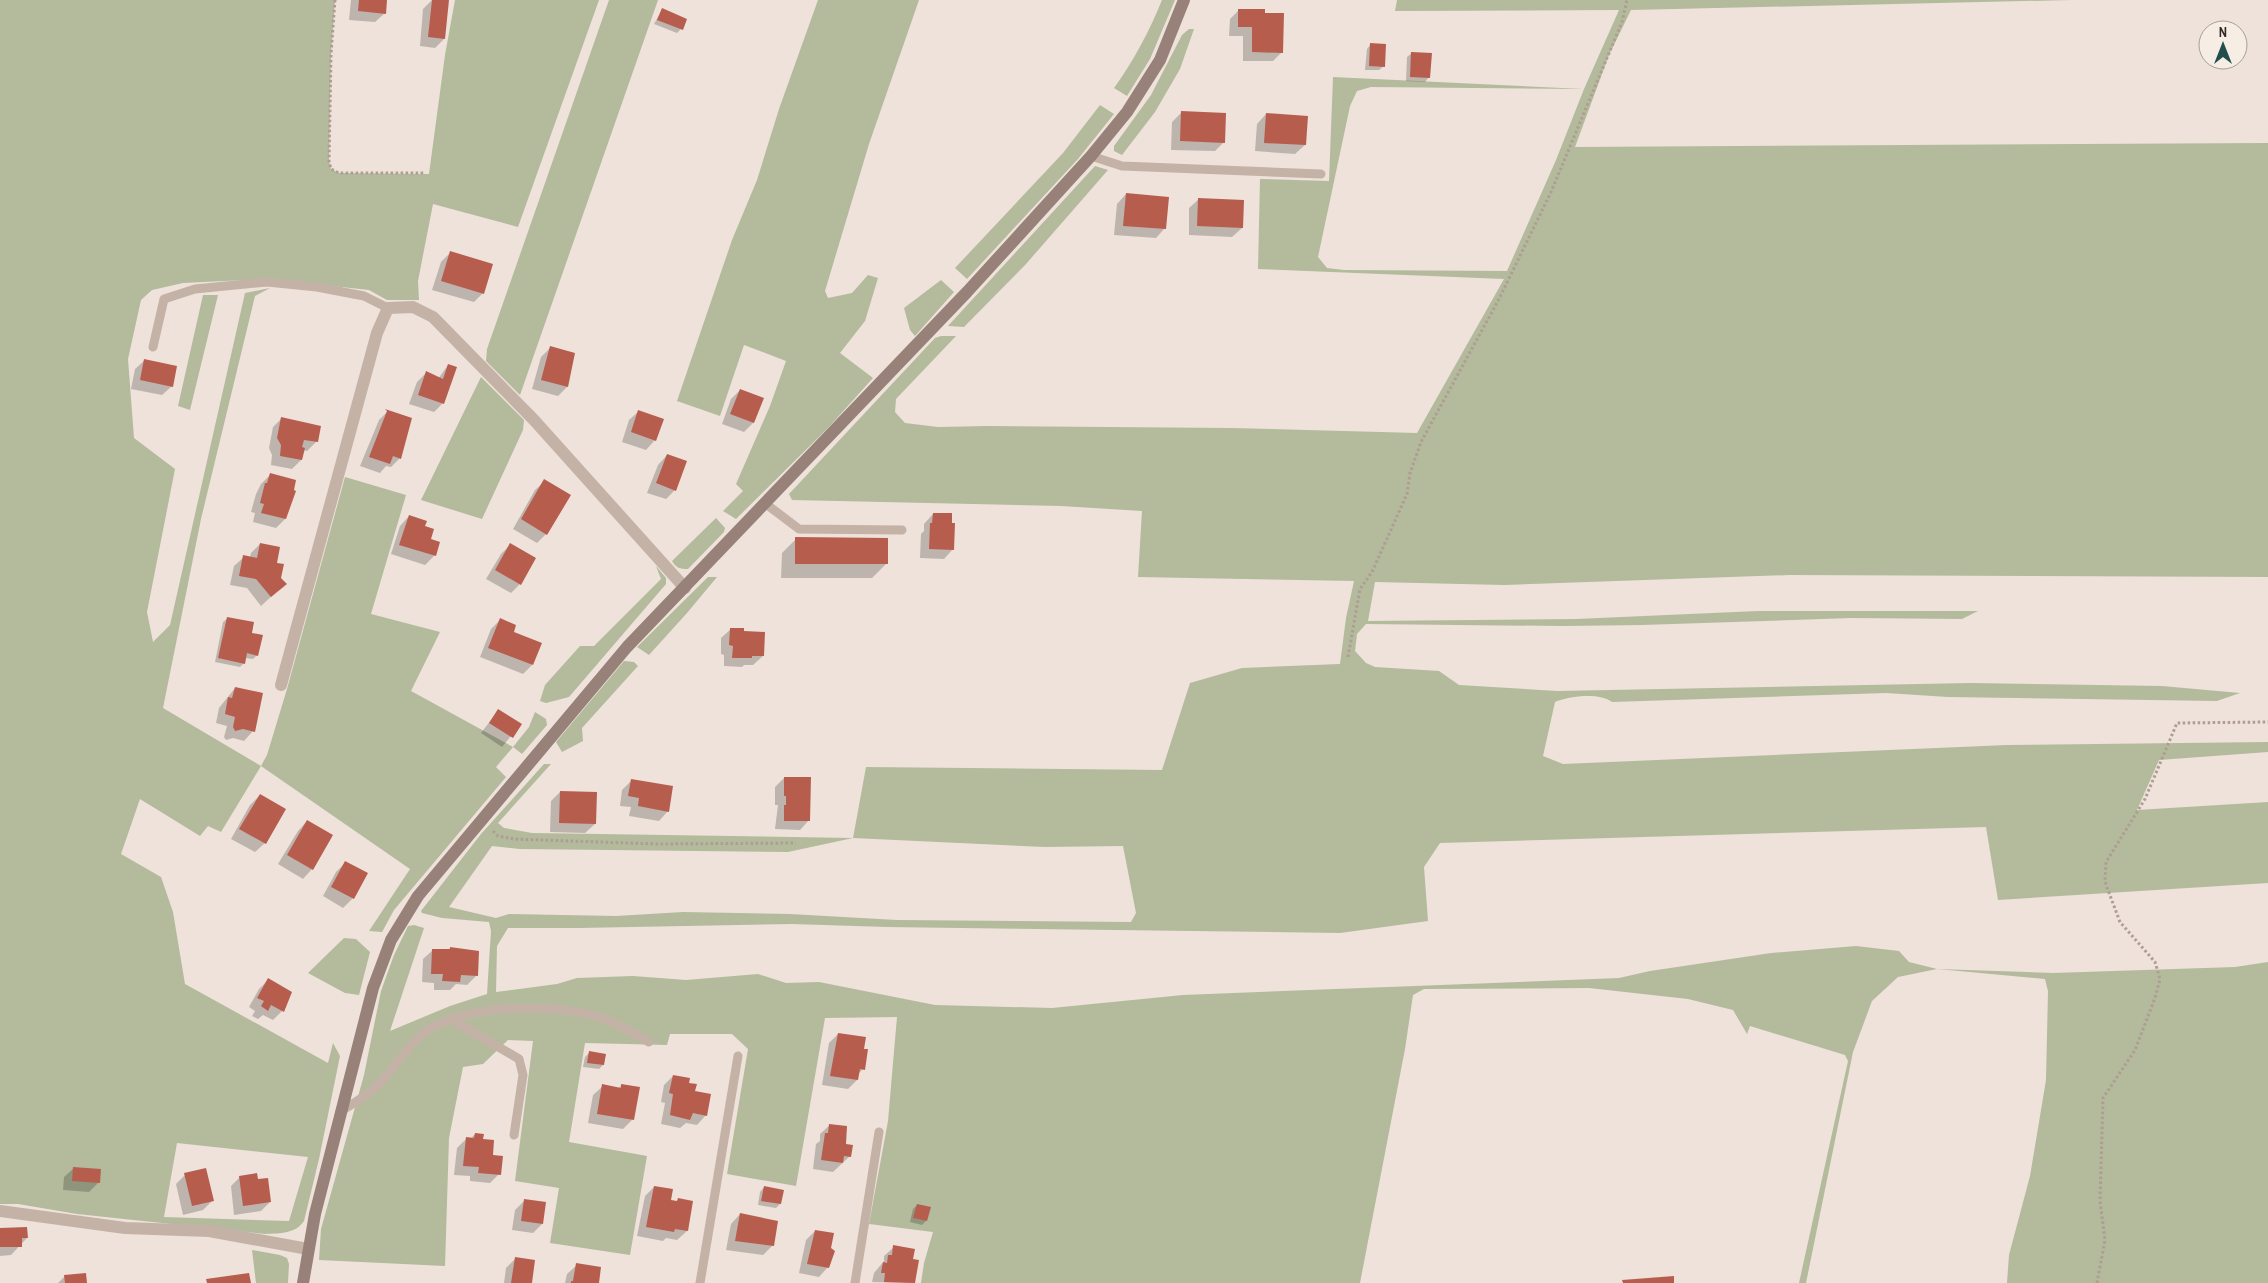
<svg xmlns="http://www.w3.org/2000/svg" width="2268" height="1283" viewBox="0 0 2268 1283" font-family="'Archivo Narrow',sans-serif">
<style>
.green{fill:#b3bb9c;fill-rule:evenodd}
.shadow{fill:#0003}
.building{fill:#b75d4e}
.lines{fill:none;stroke-linecap:round;stroke-linejoin:round}
.path{stroke:#af9c92;stroke-width:3;stroke-dasharray:2.5 2.5;stroke-linecap:butt}
.lane{stroke:#c4b2a7;stroke-width:9}
.street{stroke:#c4b2a7;stroke-width:12}
.secondary{stroke:#978179;stroke-width:12}
</style>
<rect width="100%" height="100%" fill="#eee2da"/>
<path class="green" d="M0,0H335L331,54L329,161L331,169L339,173L429,174L445,55L455,0H599L518,227L433,204L418,281L419,300H387L369,290L268,279L183,283L152,290L141,300L128,359L134,438L175,469L147,612L153,642L170,625L245,293L270,288L255,296L201,519L163,708L261,766L267,755L287,689L345,477L406,495L371,614L440,632L411,691L513,747L529,727L535,712L546,719L547,725L522,754L513,747L496,767L506,777L394,910L382,932L369,931L410,869L261,766L221,832L208,826L200,836L140,799L121,854L161,877L173,912L185,984L328,1063L333,1043L340,1056L319,1159L304,1221C295,1234 281,1233 265,1234L77,1214L18,1204H0ZM177,1143L308,1157L289,1221L164,1217Z
M609,0H658L520,395L486,361L487,349Z
M818,0H919L869,144L825,291L828,298L852,293L868,275L878,278L865,321L840,353L873,378L828,428L736,519L723,511L743,491L736,484L770,406L786,361L744,345L720,416L677,401L732,240L757,180L779,109Z
M1162,0H1175L1150,59L1127,96L1114,88C1133,62 1150,30 1162,0Z
M1397,0H2072L1631,10L1609,55L1575,147L2268,143V577L1789,575L1504,585L1375,582L1368,621L1576,619L1758,611H1978L1962,619L1851,618L1642,625L1562,626L1366,624L1357,634L1355,651L1366,663L1375,667L1439,671L1459,685L1557,691L1970,683L2162,686L2240,693L2217,701L1948,697L1886,693L1612,702C1600,692 1568,696 1555,702L1543,756L1563,764L2007,745L2268,742V752L2159,760L2137,810L2268,802V883L1998,900L1986,827L1440,843L1424,867L1428,921L1340,933L887,927L792,924L579,928H508L497,946L496,992L557,984L577,978L633,976L686,980L758,974L786,983L819,982L935,1005L1052,1008L1183,995L1619,978L1650,971L1771,953L1856,946L1899,951L1909,962L1937,969L2053,973L2235,967L2268,962V1283H2007L2009,1255L2030,1176L2046,1080L2048,991L2045,979L1937,969L1898,977L1872,1001L1853,1052L1806,1283H1799L1848,1061L1845,1055L1750,1026L1747,1034L1733,1010L1688,999L1589,988L1424,989L1413,995L1405,1049L1360,1283H921L924,1263L933,1232L869,1224L888,1121L897,1017L825,1018L796,1186L727,1174L748,1049L732,1034H670L667,1045L585,1043L569,1142L647,1156L630,1255L550,1243L559,1188L515,1181L533,1041L508,1040L483,1064L463,1067L449,1138L445,1266L319,1260L321,1229L364,1075L381,991L394,955L408,926L414,925L424,928L390,1031L450,1006L487,994L491,931L489,922L442,918L422,913L421,911L481,834L544,764H551L498,823L504,828L532,833L853,838L866,767L1162,770L1190,683L1242,668L1340,664L1346,618L1354,581L1138,577L1142,511L1061,506L792,500L789,494L935,338L941,336H956L896,399L895,412L905,423L938,427L988,426L1231,428L1417,433L1504,279L1258,269L1260,179L1329,181L1333,77L1584,89L1619,10L1395,11ZM1371,87L1584,89L1556,160L1507,271L1344,270L1327,268L1318,257L1350,106L1357,91ZM853,838L1045,847L1123,846L1136,913L1131,922L897,920L790,914L683,912L616,916L509,914L496,918L449,907L492,846L520,849L788,852Z
M1189,29H1194L1180,69L1155,112L1122,155L1114,151V146L1151,95L1182,35Z
M1100,105L1114,114L1078,159L967,279L955,268L1063,153Z
M1095,166L1108,170L1026,264L964,327L948,326Z
M941,280L954,292L915,336L910,330L904,308Z
M203,295H218L190,410L178,406Z
M481,377L524,420L523,430L482,519L421,500Z
M716,518L725,528L724,532L688,569C680,569 676,568 672,561Z
M656,566L666,578V584L569,697L546,703L540,701L545,685L580,646H594L661,579Z
M708,577H717L687,613L649,655L637,647Z
M624,661L634,662L638,666L582,728L583,741L562,752L556,742Z
M344,938L356,939L370,952L359,995L345,993L308,973Z
M252,1250L280,1255L287,1258L289,1264L288,1283H256Z"/>
<path class="shadow" d="M351,0H386L385,13L375,22L349,20Z
M432,0H437L444,39L435,48L420,46L423,9Z
M662,10L681,29L677,33L654,24Z
M1239,10L1263,14L1282,52L1273,61H1243V36H1229L1230,19Z
M1371,44L1384,66L1379,70H1365L1367,49Z
M1412,53L1429,77L1425,82L1406,81L1407,57Z
M1182,112L1224,142L1215,151L1171,150L1172,122Z
M1266,114L1305,145L1295,154L1255,151L1257,124Z
M1126,194L1165,228L1156,238L1114,235L1117,204Z
M1199,199L1242,228L1232,237L1189,235V208Z
M450,253L483,293L474,302L432,290L441,262Z
M550,348L567,387L558,396L532,389L541,357Z
M145,360L172,386L162,395L131,389L135,369Z
M448,365L443,403L434,412L409,404L417,382L427,372L438,379Z
M740,390L762,398L753,423L744,432L722,424L731,399Z
M388,411L400,458L391,467L386,466L380,473L360,466L379,420Z
M639,411L655,440L646,450L622,442L629,420Z
M282,418L317,441L307,451L303,450L301,460L292,469L271,465L272,455L269,448L273,427Z
M667,455L675,490L666,499L647,493L658,465Z
M270,475L295,492L285,519L276,528L253,522L255,513L251,512L256,494L261,484Z
M545,481L546,534L537,543L513,529L535,490Z
M933,514L953,549L944,559L920,558L921,534L924,531V524Z
M409,516L424,527L430,540L439,542L434,556L425,565L391,554L400,526Z
M796,539L886,564L872,578H781L782,553Z
M260,544L275,564L280,578L285,584L261,606L247,588L230,585L234,566L244,557L250,558L251,553Z
M511,544L520,584L511,593L486,579L501,554Z
M228,618L250,634L257,655L253,659L245,658L244,663L240,667L215,662L223,622Z
M500,620L512,633L532,665L523,674L480,657L491,629Z
M731,629L763,656L753,665H744L742,667L724,666V655L721,654V638Z
M235,688L253,731L244,741L233,738L226,740L224,737L227,726L216,723L219,708Z
M498,711L520,725L502,747L481,733Z
M784,778L809,820L800,830L775,829L778,805H775V787Z
M631,781L668,811L659,821L629,816L631,807L620,806L622,790Z
M560,792L595,824L585,833L550,832L551,801Z
M260,795L265,843L255,852L231,839L250,805Z
M307,821L332,836L312,869L303,879L278,864L298,831Z
M346,862L366,874L353,898L343,908L323,896L336,872Z
M450,948L477,975L467,985L456,984L450,990H434V983L422,982L423,959L433,950H448Z
M268,980L282,1011L273,1020L263,1015L258,1019L252,1016L255,1011L249,1007L259,989Z
M838,1034L863,1069L858,1074L857,1080L848,1089L822,1085L829,1043Z
M589,1053L603,1065L599,1069L583,1067L585,1057Z
M673,1076L688,1084L706,1115L697,1125L686,1123L680,1128L661,1124L665,1103L661,1102L664,1085Z
M622,1085L632,1120L623,1129L588,1123L593,1095L603,1086L618,1088Z
M830,1125L850,1156L833,1172L813,1169L816,1144L820,1141V1134Z
M475,1134L482,1140L491,1156L499,1174L490,1183L470,1181V1176L454,1175L457,1148L466,1139H470Z
M74,1168L98,1183L89,1192L63,1190L64,1177Z
M185,1175L212,1201L203,1210L183,1215L176,1184Z
M240,1177L257,1180L270,1202L261,1211L234,1215L231,1186Z
M654,1187L670,1201L676,1202L678,1200L687,1231L677,1240L666,1238L663,1241L637,1236L645,1196Z
M764,1187L780,1204L776,1208L758,1205L760,1192Z
M525,1200L542,1224L533,1233L512,1230L515,1210Z
M917,1205L926,1221L922,1225L910,1222L913,1209Z
M740,1214L773,1245L763,1255L726,1250L731,1224Z
M0,1229L27,1238L11,1255L0,1256Z
M815,1231L828,1267L819,1277L799,1273L806,1240Z
M894,1247L912,1260L917,1261L914,1283L872,1282L874,1273L884,1261V1256Z
M515,1259L530,1283H504L506,1268Z
M577,1265L597,1283H565L567,1274Z
M65,1276L85,1283H58Z"/>
<path class="building" d="M359,0H387L386,14L358,11Z
M432,0H449L445,39L428,37Z
M662,8L687,19L683,30L657,20Z
M1238,9H1265V13H1284L1283,53L1252,52V27H1238Z
M1370,43L1386,44L1385,67L1369,66Z
M1411,52L1432,53L1430,78L1410,77Z
M1181,111L1226,113L1225,143L1180,141Z
M1266,113L1308,116L1306,145L1264,143Z
M1126,193L1169,197L1166,229L1123,226Z
M1198,198L1244,200L1243,228L1197,226Z
M450,251L493,264L484,294L441,281Z
M550,346L575,353L568,387L541,380Z
M144,359L177,366L173,387L140,380Z
M448,364L457,367L444,404L418,395L426,371L443,379Z
M740,389L764,398L754,423L730,414Z
M385,409L412,418L401,459L393,456L390,464L369,457L387,411Z
M638,410L664,419L656,441L631,432Z
M281,417L321,426L318,442L304,440L302,447L305,448L302,460L280,456L281,445L277,438Z
M667,454L687,461L676,491L656,483Z
M270,473L296,480L294,490L296,491L286,519L261,513L264,504L260,503L265,483H267Z
M544,479L571,495L547,535L521,519Z
M933,513H952V523H955L954,550L929,549L930,523H932Z
M409,515L427,521L425,526L434,529L431,539L440,542L436,556L399,545Z
M795,537L888,538V564H795Z
M260,543L280,547L277,563L284,564L281,578L287,584L271,597L256,579L239,576L243,555L257,558Z
M510,543L536,558L521,585L495,570Z
M227,617L254,622L252,633L263,635L258,656L247,653L245,664L218,658Z
M500,618L516,625L514,632L542,643L533,665L488,648Z
M730,628H744V631L765,632L764,656H752V658H732L733,646L729,645Z
M235,687L263,693L255,732L243,729L235,731L233,727L235,717L225,714L228,697L232,698Z
M498,709L522,724L513,738L489,723Z
M784,777H811L810,821H784V805H786V796H784Z
M631,779L673,786L669,812L638,806L639,798L628,796Z
M560,791L597,792L596,824L559,823Z
M260,794L286,809L266,844L239,829Z
M307,820L333,835L313,870L287,855Z
M345,861L368,873L354,899L331,887Z
M450,947L479,951L478,976L461,975L460,982L442,981L443,974H431L432,949H450Z
M268,978L292,992L284,1012L271,1005L268,1011L261,1006L264,1001L257,998Z
M838,1033L866,1037L864,1049H868L865,1070L860,1069L858,1080L830,1076Z
M589,1051L606,1054L604,1065L587,1063Z
M673,1075L690,1078L689,1083L697,1084L695,1091L711,1094L707,1116L693,1113L690,1120L670,1115L673,1094L669,1093Z
M602,1084L621,1088V1084L640,1087L634,1120L597,1114Z
M829,1124L847,1126L846,1144L853,1145L851,1157L844,1156L843,1163L821,1160L825,1133H828Z
M475,1133L484,1134L483,1139L494,1140L493,1155L503,1156L501,1175L478,1173L479,1167L463,1166L466,1137L474,1138Z
M73,1167L101,1169L100,1183L72,1181Z
M206,1168L214,1201L192,1206L184,1173Z
M257,1173L258,1179L268,1178L271,1202L243,1206L239,1176Z
M654,1186L673,1189L671,1200L677,1201L678,1198L693,1201L688,1231L675,1229L674,1232L646,1227Z
M764,1186L784,1190L781,1204L761,1201Z
M524,1199L546,1202L543,1224L521,1221Z
M917,1204L931,1207L927,1221L913,1218Z
M740,1213L778,1221L774,1246L735,1241Z
M27,1227L28,1238H22V1247H0V1228Z
M815,1230L834,1233L831,1248L835,1251L829,1268L807,1264Z
M893,1245L915,1249L913,1259L919,1260L915,1283L884,1282L885,1273H881L883,1262L887,1263L888,1255H892Z
M515,1257L535,1260L532,1283H511Z
M576,1263L601,1267L599,1283H571V1281H573Z
M86,1273L87,1283H65L64,1275Z
M249,1273L251,1283H207L206,1279Z
M1674,1276V1283H1623L1622,1280Z"/>
<g class="lines">
<path class="path" d="M335,0L331,54L329,161L331,169L339,173H424
M1348,657L1360,589L1372,572L1407,494L1410,473L1421,442L1499,299L1551,192L1622,22L1627,0
M493,831L498,836L514,839L657,844L796,843
M2097,1283L2105,1240L2100,1201L2103,1098L2135,1050L2155,998L2160,979L2155,962L2120,922L2105,882L2106,862L2145,799L2177,723L2268,722"/>
<path class="lane" d="M1091,156L1122,166L1321,174
M153,347L164,299L195,289L267,282L317,287L364,296L388,308
M766,504L799,529L902,530
M451,1019L519,1059L523,1075L514,1135
M340,1112C353,1103 370,1095 380,1083C395,1067 407,1046 425,1032C462,1004 562,1002 605,1019C620,1025 635,1034 649,1042
M700,1283L738,1056
M855,1283L879,1132"/>
<path class="street" d="M281,685L377,333L388,308L413,307L433,317L534,420L685,588
M0,1211L125,1228L209,1231L308,1249"/>
<path class="secondary" d="M303,1283L315,1214L373,988L391,940L418,896L627,647L967,292L1091,156L1127,112L1160,60L1184,0"/>
</g>
<g transform="translate(2223 45)"><circle r="24" fill="#f6ede5" stroke="#a89f99"/>
<path d="M0-4L9 19L0 12L-9 19Z" fill="#224e4c"/>
<text y="-8" font-size="14" font-weight="bold" text-anchor="middle" fill="#322927">N</text>
</g>
</svg>
